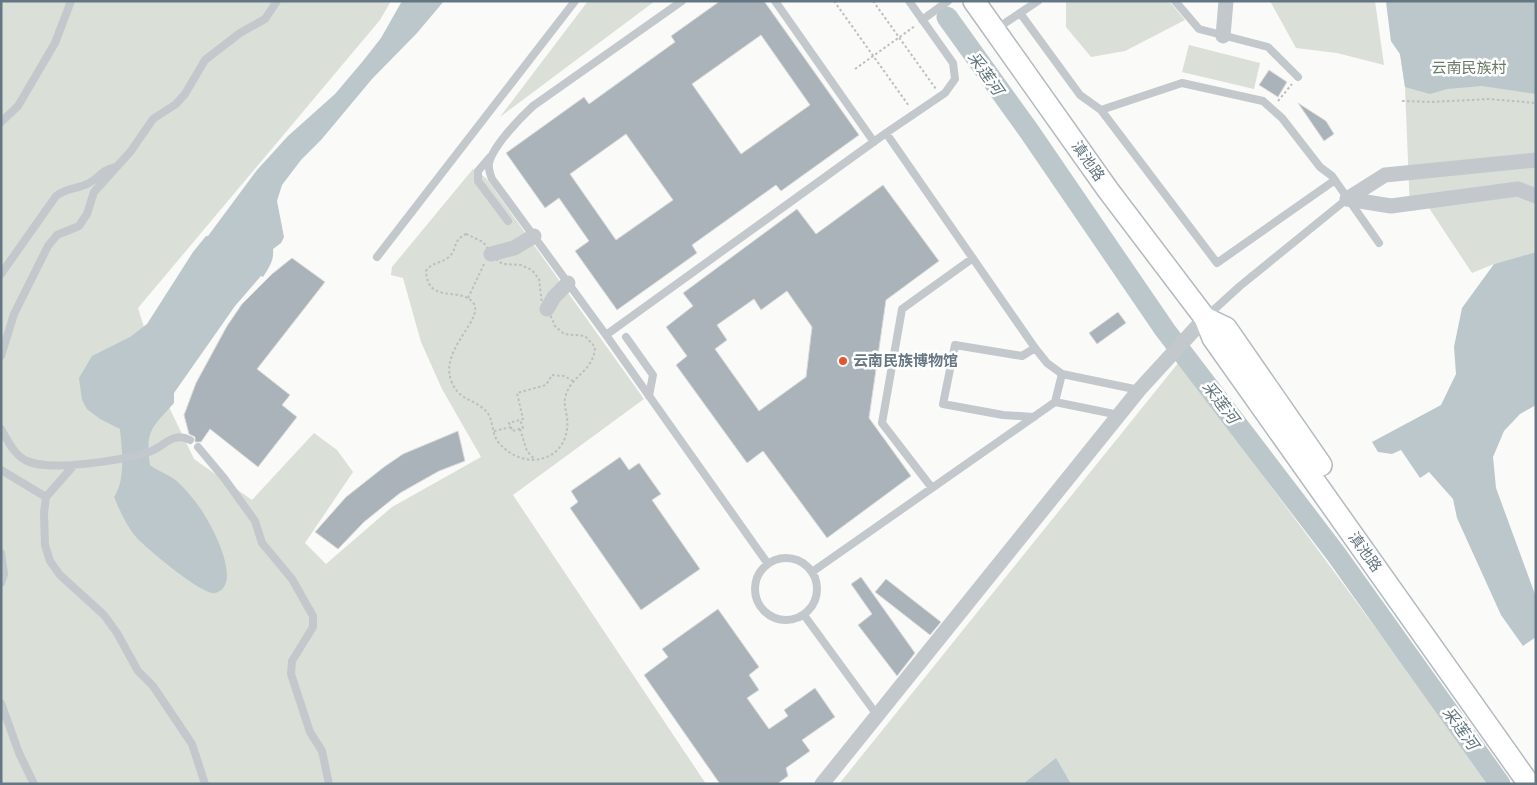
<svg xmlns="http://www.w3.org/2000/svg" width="1537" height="785" viewBox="0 0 1537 785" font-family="'Exo 2','Noto Sans SC',sans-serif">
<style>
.green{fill:#dadfd7}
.water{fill:#bbc7cb}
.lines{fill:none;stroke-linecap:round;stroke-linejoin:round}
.river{stroke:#bbc7cb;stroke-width:21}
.building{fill:#aab3b9;stroke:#dcdcda;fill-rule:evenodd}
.secondary-casing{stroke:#b3babf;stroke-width:24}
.path{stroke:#bbbfc2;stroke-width:2;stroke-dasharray:2.5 2.5;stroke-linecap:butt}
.lane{stroke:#c3c8cc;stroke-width:8}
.street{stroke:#c3c8cc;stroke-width:15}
.secondary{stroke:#fff;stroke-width:21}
.poi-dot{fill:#e4572e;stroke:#fff;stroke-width:2}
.labels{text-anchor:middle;stroke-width:5;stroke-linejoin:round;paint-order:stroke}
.park-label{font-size:15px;fill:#687a64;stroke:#fff}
.street-label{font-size:15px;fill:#657683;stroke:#fff}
.poi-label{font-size:15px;font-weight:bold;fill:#657683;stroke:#fff;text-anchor:start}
.water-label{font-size:16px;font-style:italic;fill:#60757c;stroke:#fff}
</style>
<rect width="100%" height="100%" fill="#fafaf8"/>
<path class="green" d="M1,1H391L380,20L138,308L169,407L194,459L252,500L314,433L337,450L353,472L305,543L326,564L392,507L481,457L442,389L421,342L403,278L391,275L392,267L473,169L486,178L644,399L513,495L706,784H1Z
M588,1H655L500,117Z
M1066,1H1169L1185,20L1125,51L1091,57L1066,27Z
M1270,1H1375L1384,65L1337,53L1296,48Z
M1386,1H1536V252L1494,264L1472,273L1429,208L1410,211L1405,87L1400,54L1391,41Z
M1189,45L1260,63L1254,89L1182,72Z
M1179,362L1491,784H839Z"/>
<path class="water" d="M402,1H444L417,33L372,79L321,140L301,160L282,185L277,201L284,237L281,243L273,249C274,260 270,266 263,277L261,276L235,306L174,393V403C152,428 145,430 150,465C159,472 171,475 179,483C188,492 199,505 205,516C214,530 243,586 215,593C203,596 146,548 136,537C126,525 120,511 114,497C126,479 122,450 120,429L100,419L87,409L82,400L79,378L92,356L130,337L147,324L193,252L206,236H208L257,170L288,136L335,94L363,61L381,38Z
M1386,1H1536V94L1482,86L1447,89L1430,94L1405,87L1400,54L1391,41Z
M1536,252V405L1520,414L1504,431L1493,457L1496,488L1536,597V637L1523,646L1501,615L1457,518L1453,499L1429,472L1420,478L1401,450L1392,454L1378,452L1372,442L1441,405L1456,374L1454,347L1462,308L1494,264Z
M1056,758L1071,784H1023Z"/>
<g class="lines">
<path class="river" d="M947,17L1029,131L1165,330L1336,554L1500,784"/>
</g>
<path class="building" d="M720,1H764L859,135L781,191L776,185L692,245L697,253L617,310L575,251L589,241L559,198L545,208L506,153L584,97L589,104L675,42L671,36ZM761,35L810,105L741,154L692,84ZM626,134L673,200L616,240L570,174Z
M1269,70L1287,82L1278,97L1259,85Z
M1298,103L1326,121L1334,134L1324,141Z
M883,185L939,261L886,300L869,418L911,476L827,538L763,451L747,463L676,365L687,356L666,327L693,306L683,293L797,209L816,234ZM787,291L812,327L806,377L759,411L715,349L727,340L717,325L754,299L761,310Z
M292,258L325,282L257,369L290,395L282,405L297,417L258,467L210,429L201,442H195V437L189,434L184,415L196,383L227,326L242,304L272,274Z
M1118,312L1126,323L1097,344L1089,333Z
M458,431L465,461L439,471L400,493L364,522L338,549L315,532L346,497L384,467L403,454Z
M620,457L629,470L639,463L661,494L652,500L700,569L641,610L570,508L578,502L571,491Z
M861,577L915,653L897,676L858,625L872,614L851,584Z
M886,579L941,622L930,635L875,592Z
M718,609L759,667L749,675L759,690L747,698L769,729L788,716L784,710L815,688L835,717L802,740L810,751L786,768L788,776L777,784H720L644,675L668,657L662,649Z"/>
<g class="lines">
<g class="secondary-casing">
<path id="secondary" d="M974,1L1108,190L1205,318L1213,338L1529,784
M1205,318L1226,328L1321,465"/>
</g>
<path class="path" d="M834,1L909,106
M873,1L936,89
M855,69L915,26
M1278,101L1292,84
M1402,101L1432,102L1489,99L1536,103
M466,234L483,242L498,261L503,264L521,265L532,270L539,279L542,303L549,312L555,326L564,334L585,336L595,347C594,372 570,375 565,398C564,404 566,411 567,417C572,460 526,474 499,443C491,434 494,421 487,412C474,398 458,401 451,380C440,350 483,320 474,304C462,285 428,306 426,271C432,262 443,263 450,256C458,247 452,241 466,234Z
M468,298L484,264
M511,427L512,431L523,428L520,420
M520,429L527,451L535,460
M494,431L511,427L509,423L523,419L517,393L546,385L552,375L564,376L573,381"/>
<path class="lane" d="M775,1L874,142
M1175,1L1199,29L1268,47L1298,77
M1020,13L1080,95L1101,110L1182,83L1263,101L1282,118L1320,167L1332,176L1379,243
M922,20L948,1
M996,29L1038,1
M1101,110L1217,263L1335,180
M1,122L18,106L55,43L71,1
M886,133L945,93L955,79L953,63L909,1
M490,157L478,171V181L508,221
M377,257L575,1
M1,274L56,196C66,188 78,189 89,183C102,176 99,171 116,167
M1207,316L1240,286L1347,199
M606,335L492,179C490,174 488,169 489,163C493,146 520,118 533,106L682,1
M626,337L653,375L649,396
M1,356L14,314L48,246L57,235L79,226L87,214L94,192L131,151L153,119L176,104L185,94L205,60L240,33L265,19L277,1
M1062,374L1139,390
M1055,402L1119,415
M1034,417L1003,415L943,404L955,345L1022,356L1035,348
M1,429C8,441 14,455 27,461C51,472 123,460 149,452C164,447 172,431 190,440
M198,447L224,478L255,521L262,543L292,579L313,616V627L292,661L291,674L310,732L322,751L329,784
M74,465L46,497L44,513L45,545L50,561L60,575L104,615L117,633L138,671L153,686L192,744L205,784
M1,470L46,497
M932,488L882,423L902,309L973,258
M1,553L4,574L1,583
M755 589a31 31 0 1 1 62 0a31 31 0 1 1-62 0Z
M768,564L606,335L886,133L1035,348L1047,363L1062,374L1055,402L812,572
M804,615L877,715
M1,703L19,753L34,784"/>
<path class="street" d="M1223,36L1226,1
M1347,199L1385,175L1536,160
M1347,199L1391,206L1518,189L1536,196
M491,254L514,248L534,236
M547,309L554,297L568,283
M822,784L1139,390L1205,318"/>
<use href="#secondary" class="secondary"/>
</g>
<circle class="poi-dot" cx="843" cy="361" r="5"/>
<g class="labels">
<g class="park-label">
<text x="1469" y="73">云南民族村</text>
</g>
<g class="street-label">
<text transform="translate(1088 161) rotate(55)" y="5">滇池路</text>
<text transform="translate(1365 552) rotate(54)" y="5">滇池路</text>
</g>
<g class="poi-label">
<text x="853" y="366">云南民族博物馆</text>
</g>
<g class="water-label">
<text transform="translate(986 73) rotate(55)" y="6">采莲河</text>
<text transform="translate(1221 402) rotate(53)" y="6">采莲河</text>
<text transform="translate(1461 728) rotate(54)" y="6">采莲河</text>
</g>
</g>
<rect width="1537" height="785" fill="none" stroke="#657683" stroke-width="5"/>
</svg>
